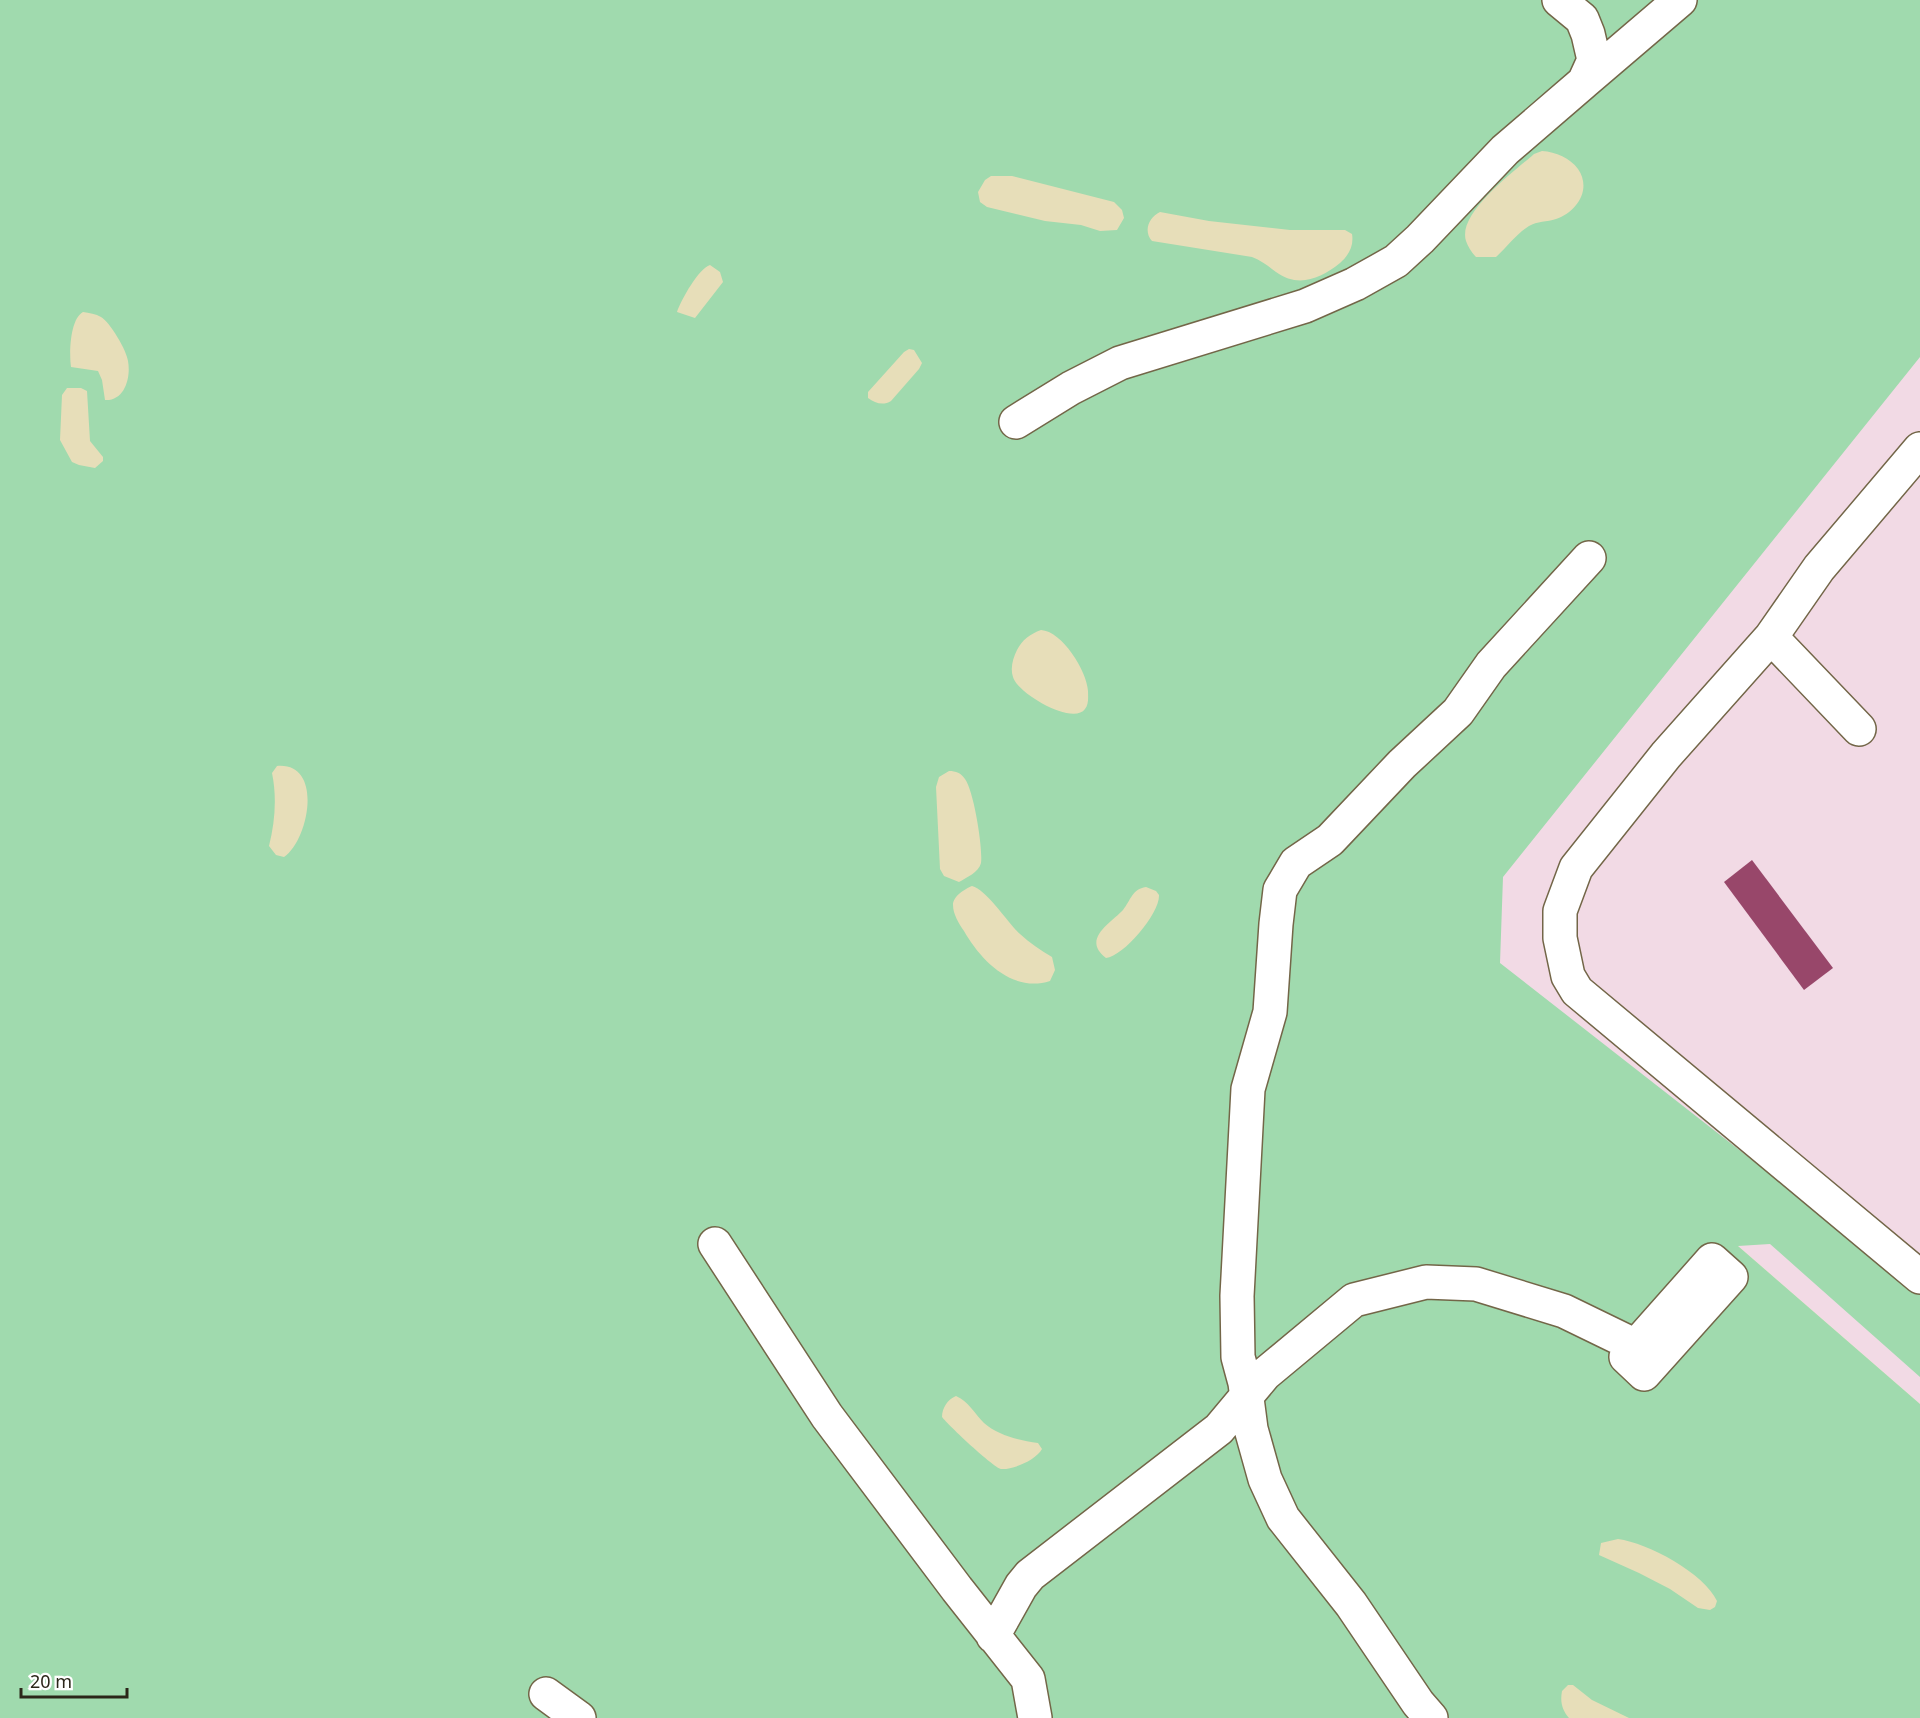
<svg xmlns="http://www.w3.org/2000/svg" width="1920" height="1718" viewBox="0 0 1920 1718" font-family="'Noto Sans',sans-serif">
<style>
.industrial{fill:#f2dae5}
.green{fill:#a0daae}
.sand{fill:#e7deb9}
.building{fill:#98476a}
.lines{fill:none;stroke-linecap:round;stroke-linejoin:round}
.minor-casing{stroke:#736648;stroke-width:36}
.minor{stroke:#fff;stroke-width:33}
</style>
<rect width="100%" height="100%" fill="#f8eac8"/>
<path class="industrial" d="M1920,290V1404L1389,943Z"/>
<path class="green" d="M0,0H1920V357L1503,877L1500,963L1920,1291V1377L1770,1244L1738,1246L1920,1404V1718H0Z"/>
<path class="sand" d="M1542,151C1556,152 1570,158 1578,169C1592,189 1577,212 1556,219C1547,222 1537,221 1529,226C1516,234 1507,247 1496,257H1476C1472,253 1468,247 1466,241C1457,213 1515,171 1534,154Z
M991,176H1012L1114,202L1122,210L1124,218L1117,230L1100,231L1081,225L1045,221L987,207L980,202L978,192L985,180Z
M1160,212L1209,221L1290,230H1345L1352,234C1354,246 1349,255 1340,263C1320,279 1298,288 1276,272C1268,266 1262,261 1252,257L1152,241C1143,231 1149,217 1160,212Z
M710,265L720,272L723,282L695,318L677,312C681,300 699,268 710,265Z
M83,312C89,313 96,314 101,317C110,322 127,351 128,361C131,377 125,401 105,400L102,380L98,371L71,367C69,353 70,319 83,312Z
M909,349L914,350L922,363L919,369L891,401C883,406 875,403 868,398V392L904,352Z
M67,388H81L87,391L90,441L103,457V461L95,468L79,465L72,462L60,440L62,395Z
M1041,630C1062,631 1087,671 1088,691C1088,697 1089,704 1085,709C1073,726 1017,693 1013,677C1010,668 1013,658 1017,650C1022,640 1030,634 1041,630Z
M277,766C324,762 309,840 284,857L276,855L269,846C275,822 277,797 272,773Z
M949,771C956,771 961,773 965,779C974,791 983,849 981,863C979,872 966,878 959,882L944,876L940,869L936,787L939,777Z
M972,886C987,890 1007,922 1020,934C1030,943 1040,950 1052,957L1055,970L1050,981C1013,993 981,961 964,931C959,924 953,914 953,905C953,896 965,889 972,886Z
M1146,887L1156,891L1159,895C1160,913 1124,956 1106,958C1081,939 1111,923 1123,910C1131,900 1132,889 1146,887Z
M956,1396C968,1401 975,1414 984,1423C999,1436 1019,1440 1038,1443L1042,1449C1036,1460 1013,1470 1001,1469C994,1468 948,1425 942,1417C942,1408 948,1399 956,1396Z
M1618,1539C1648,1543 1704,1573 1717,1601L1715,1607L1710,1610L1698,1608L1670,1589L1639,1573L1599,1555L1601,1543Z
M1568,1685H1573L1592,1700L1629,1718H1569C1562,1710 1560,1702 1562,1691Z"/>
<path class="building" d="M1752,860L1833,968L1804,990L1724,882Z"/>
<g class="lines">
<g class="minor-casing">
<path id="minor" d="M1584,82L1680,0
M1016,422L1071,388L1120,363L1305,306L1355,284L1396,261L1420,239L1505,150L1584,82L1594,60L1588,34L1582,19L1559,0
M1920,449L1819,568L1771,637L1666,755L1576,868L1560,911V938L1568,976L1577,991L1920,1277
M1771,637L1859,729
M715,1244L827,1416L957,1589L1028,1679L1035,1718
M1712,1260L1731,1277L1644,1374L1626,1357Z
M993,1636L1021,1586L1030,1575L1219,1429L1265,1374L1354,1300L1426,1282L1476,1284L1564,1311L1636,1346
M546,1694L579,1718
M1431,1718L1418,1703L1351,1604L1283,1518L1265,1479L1251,1429L1245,1383L1238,1357L1237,1296L1248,1089L1270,1012L1276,924L1280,890L1296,863L1330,840L1402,764L1458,712L1491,665L1589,558"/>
</g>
<use href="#minor" class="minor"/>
</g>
<path d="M21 1688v9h106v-9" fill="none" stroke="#2b2619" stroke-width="3"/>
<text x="30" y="1688" font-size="18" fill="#2b2619" stroke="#ffffff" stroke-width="4.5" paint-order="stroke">20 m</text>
</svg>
